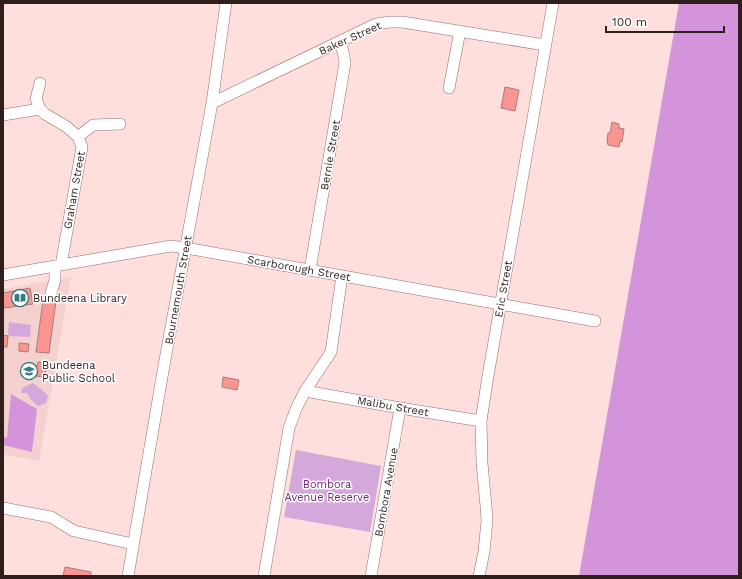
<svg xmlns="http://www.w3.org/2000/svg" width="742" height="579" viewBox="0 0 742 579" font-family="'Work Sans',sans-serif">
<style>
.built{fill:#f4d0ce}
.green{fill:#d4a8da}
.forest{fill:#d494dc}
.building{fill:#fa9592;stroke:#a97b78}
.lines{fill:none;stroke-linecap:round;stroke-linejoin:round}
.minor-casing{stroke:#986b69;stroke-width:12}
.minor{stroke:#fff;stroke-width:11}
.labels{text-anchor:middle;stroke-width:3;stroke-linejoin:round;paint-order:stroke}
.street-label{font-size:11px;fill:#301e1d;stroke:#fff}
.poi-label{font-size:11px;fill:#301e1d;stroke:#fff;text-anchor:start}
.park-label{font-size:11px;fill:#71267c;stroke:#fff}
</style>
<rect width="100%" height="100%" fill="#fedfdd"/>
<path class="built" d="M71,277L39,461L3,454V289Z"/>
<path class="green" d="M9,322L31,325L30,337L8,336Z
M33,383L48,395L46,403L38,406L31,400L27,393H21L22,388Z
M296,450L381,466L370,532L284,517Z"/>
<path class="forest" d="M679,3H739V576H579Z
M11,394L37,409L32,452L3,445V437L7,438Z"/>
<path class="building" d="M505,87L519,90L515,111L501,108Z
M612,122L619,124V128L624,129L622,142L620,141L619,147L608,145L607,141L608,133H610Z
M30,288L33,304L4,308L3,293Z
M43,300L56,301L49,353L36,352Z
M3,335L8,336L7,347H3Z
M19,343L29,344L28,352L19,351Z
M38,362L47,363L45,377L25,375L26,364L37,366Z
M223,377L239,380L237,390L222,387Z
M65,567L91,572V576H63Z"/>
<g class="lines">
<g class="minor-casing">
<path id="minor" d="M40,83L36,99L40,109L45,114L67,127L78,137
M449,88L460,31
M212,103L376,24L390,22H402L545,45
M3,115L40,109
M61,265L82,147L78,137L93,125L120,124
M310,270L345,63L343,51L339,42
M3,275L171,246L186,248C322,272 458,297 595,321
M51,293L55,280V266
M305,391L400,408L481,421
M3,508L51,517L74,531L133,544
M128,576L163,371L212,103L226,3
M264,576L289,428L296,409L305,391L331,352L342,276
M371,576L400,408
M479,576L484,552L487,520L486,506L482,463L481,421L487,382L553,3"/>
</g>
<use href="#minor" class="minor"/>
</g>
<defs>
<g id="library-ring" transform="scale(0.9)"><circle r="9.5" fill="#fff" stroke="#347c82" stroke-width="1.5"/><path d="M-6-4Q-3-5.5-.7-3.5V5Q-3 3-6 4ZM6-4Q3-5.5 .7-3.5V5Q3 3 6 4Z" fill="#347c82"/></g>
<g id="school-ring" transform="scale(0.9)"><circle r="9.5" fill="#fff" stroke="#347c82" stroke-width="1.5"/><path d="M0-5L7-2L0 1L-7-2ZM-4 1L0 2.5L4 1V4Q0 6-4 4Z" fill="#347c82"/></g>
</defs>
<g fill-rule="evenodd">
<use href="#library-ring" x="20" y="298"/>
<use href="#school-ring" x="29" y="371"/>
</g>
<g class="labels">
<g class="street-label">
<text transform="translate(350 38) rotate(-24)" y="4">Baker Street</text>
<text transform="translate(330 155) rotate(-80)" y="4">Bernie Street</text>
<text transform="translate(74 190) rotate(-80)" y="4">Graham Street</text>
<text transform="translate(299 268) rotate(10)" y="4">Scarborough Street</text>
<text transform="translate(503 289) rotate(-80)" y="4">Eric Street</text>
<text transform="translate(178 290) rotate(-80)" y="4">Bournemouth Street</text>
<text transform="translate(393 406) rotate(10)" y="4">Malibu Street</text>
<text transform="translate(386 492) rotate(-80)" y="4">Bombora Avenue</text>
</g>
<g class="poi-label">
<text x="33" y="302">Bundeena Library</text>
<text x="42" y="369">Bundeena<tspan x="42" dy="13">Public School</tspan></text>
</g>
<g class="park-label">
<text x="327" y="488">Bombora<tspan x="327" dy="13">Avenue Reserve</tspan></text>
</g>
</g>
<rect width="742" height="579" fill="none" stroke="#301e1d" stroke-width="8"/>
<path d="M606 26v6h118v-6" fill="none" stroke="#301e1d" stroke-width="2"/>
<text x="612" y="26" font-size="12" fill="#301e1d" stroke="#ffffff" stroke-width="3" paint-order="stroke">100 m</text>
</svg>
